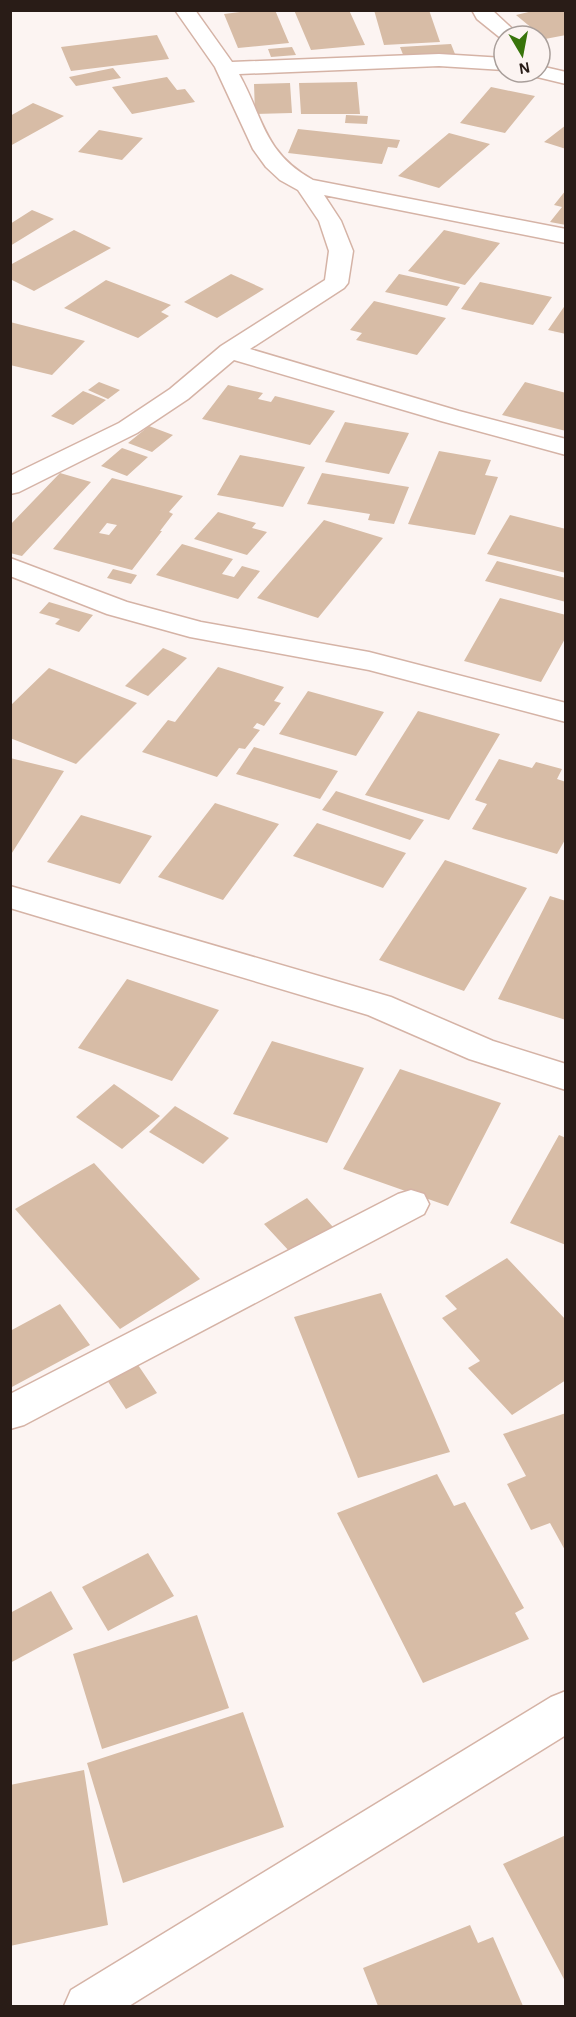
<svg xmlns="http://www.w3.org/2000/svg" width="576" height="2017" viewBox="0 0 576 2017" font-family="'Alegreya Sans',sans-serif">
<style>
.building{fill:#d7bca6;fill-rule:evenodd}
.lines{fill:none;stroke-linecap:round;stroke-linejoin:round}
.street-casing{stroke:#d5b3a6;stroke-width:3}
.street{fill:#fff;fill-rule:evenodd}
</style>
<rect width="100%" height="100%" fill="#fcf4f2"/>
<path class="building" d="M256,10H275L289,43L238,48L224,14Z
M294,10H349L365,45L311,50Z
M374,10H429L440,42L384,45Z
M537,10H566V35L545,39L516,15Z
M157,35L169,59L71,71L61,47Z
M451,44L455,54L404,57L400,47Z
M292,47L296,55L271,57L268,49Z
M113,68L121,78L76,86L69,77Z
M167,77L177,90L185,89L195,102L132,114L112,87Z
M357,82L360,114H301L299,83Z
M290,83L292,113L255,114L254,84Z
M491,87L535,96L505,133L460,123Z
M33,103L64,116L10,146V116Z
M346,115L368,116L367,124L345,123Z
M566,125V149L544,142Z
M298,129L400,140L397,148L388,147L382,164L288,153Z
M99,130L143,138L122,160L78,152Z
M449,133L490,144L439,188L398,176Z
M566,190V225L550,222L562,207L554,205Z
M32,210L54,219L10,246V224Z
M74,230L111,248L34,291L10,279V265Z
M444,230L500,243L465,285L408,271Z
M231,274L264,289L217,318L184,302Z
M399,274L460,287L447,306L385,292Z
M106,280L171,305L161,312L169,316L138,338L64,308Z
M480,282L552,297L533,325L461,309Z
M374,301L446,318L417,355L356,340L362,333L350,330Z
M566,304V334L548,330Z
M10,322L85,341L52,375L10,365Z
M99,382L120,390L108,399L88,390Z
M525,382L566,393V431L502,415Z
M228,385L263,393L258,399L271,402L275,396L335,411L310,445L202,419Z
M83,391L106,400L73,425L51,416Z
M345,422L409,433L389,474L325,462Z
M149,426L173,435L152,452L128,443Z
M122,448L148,457L127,476L101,466Z
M439,451L491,460L485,475L498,477L475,535L408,524Z
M240,455L305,467L283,507L217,495Z
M60,473L91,482L22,556L10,553V525Z
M322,473L409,487L394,524L368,520L370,514L307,504Z
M112,478L183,496L169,512L173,514L160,531H162L132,570L53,549ZM107,523L117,525L109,535L99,533Z
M218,512L256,523L252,528L267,532L247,555L194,539Z
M510,515L566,529V573L487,554Z
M324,520L383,538L318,618L257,598Z
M182,544L233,559L222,574L234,577L242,566L260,571L238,599L156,575Z
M497,561L566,578V602L485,581Z
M113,569L137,575L131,584L107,578Z
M500,598L566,615V637L541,682L464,661Z
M49,602L93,615L79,632L55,624L60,619L39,613Z
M163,648L187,658L148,696L125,686Z
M218,667L284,687L274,701L281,703L264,726L257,723L253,728L260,730L245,749L239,748L217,777L142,752L168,720L175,722Z
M49,668L137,703L76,764L10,738V706Z
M308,691L384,712L356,756L279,734Z
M418,711L500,734L449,820L365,795Z
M254,747L338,771L320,799L236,774Z
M10,758L64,771L10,856Z
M499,759L532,768L536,762L562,769L557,779L566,782V838L557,854L472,829L487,804L475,800Z
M336,791L424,820L410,840L322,810Z
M215,803L279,824L223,900L158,877Z
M81,815L152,836L120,884L47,862Z
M317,823L406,853L383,888L293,856Z
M445,860L527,888L464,991L379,960Z
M550,896L566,901V1020L498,999Z
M127,979L219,1010L172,1081L78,1048Z
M272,1041L364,1068L327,1143L233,1114Z
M400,1069L501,1103L448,1206L343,1169Z
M114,1084L160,1116L122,1149L76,1117Z
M175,1106L229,1138L203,1164L149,1132Z
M559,1135L566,1138V1245L510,1223Z
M94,1163L200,1279L120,1329L15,1209Z
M307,1198L333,1227L290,1252L264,1224Z
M507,1258L566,1320V1380L512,1415L468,1368L480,1361L442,1318L457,1309L445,1296Z
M381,1293L450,1452L358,1478L294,1317Z
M60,1304L90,1345L10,1388V1331Z
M138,1365L157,1393L126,1409L107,1380Z
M566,1413V1552L550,1523L531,1530L507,1484L526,1476L503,1434Z
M437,1474L454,1506L465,1502L524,1608L515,1613L529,1639L423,1683L337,1513Z
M148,1553L174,1596L108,1631L82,1587Z
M51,1591L73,1629L10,1663V1613Z
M197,1615L229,1708L102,1749L73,1654Z
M243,1712L284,1827L123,1883L87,1763Z
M84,1770L108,1925L10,1946V1785Z
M566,1835V1983L503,1864Z
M470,1925L478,1943L493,1937L523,2006H378L363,1968Z"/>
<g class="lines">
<g class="street-casing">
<path id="street" d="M175,10H195L232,62L439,54L504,58V70L439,66L239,74C264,119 263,152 313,180L566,229V243L324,195L341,221L353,251L348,283L344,288L250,349L459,411L566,439V455L441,421L234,360L188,399L137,433L19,492L10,494V476L119,423L170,389L221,346L325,280L329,251L319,221L298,190L280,180L266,167L253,149L215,67Z
M472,10H492L520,36H504L503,40L477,19Z
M540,66L566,72V84L533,76L530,72H540Z
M10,558L127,602L201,622L369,652L566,703V722L369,670L190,637L107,614L10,576Z
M10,886L391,997L493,1041L566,1064V1090L469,1059L368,1015L10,908Z
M411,1190L424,1194L429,1204L424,1214L24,1425L10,1429V1394L398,1194Z
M566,1691V1735L129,2006H64L71,1990L551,1697Z"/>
</g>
<use href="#street" class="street"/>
</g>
<rect width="576" height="2017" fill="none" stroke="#291c17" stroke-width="24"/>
<g transform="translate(522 54) rotate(170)"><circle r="28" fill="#fcf4f2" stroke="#a89e9a" stroke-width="1.5"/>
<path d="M0-4.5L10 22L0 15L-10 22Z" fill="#38740b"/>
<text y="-9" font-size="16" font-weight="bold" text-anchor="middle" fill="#291c17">N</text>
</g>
</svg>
